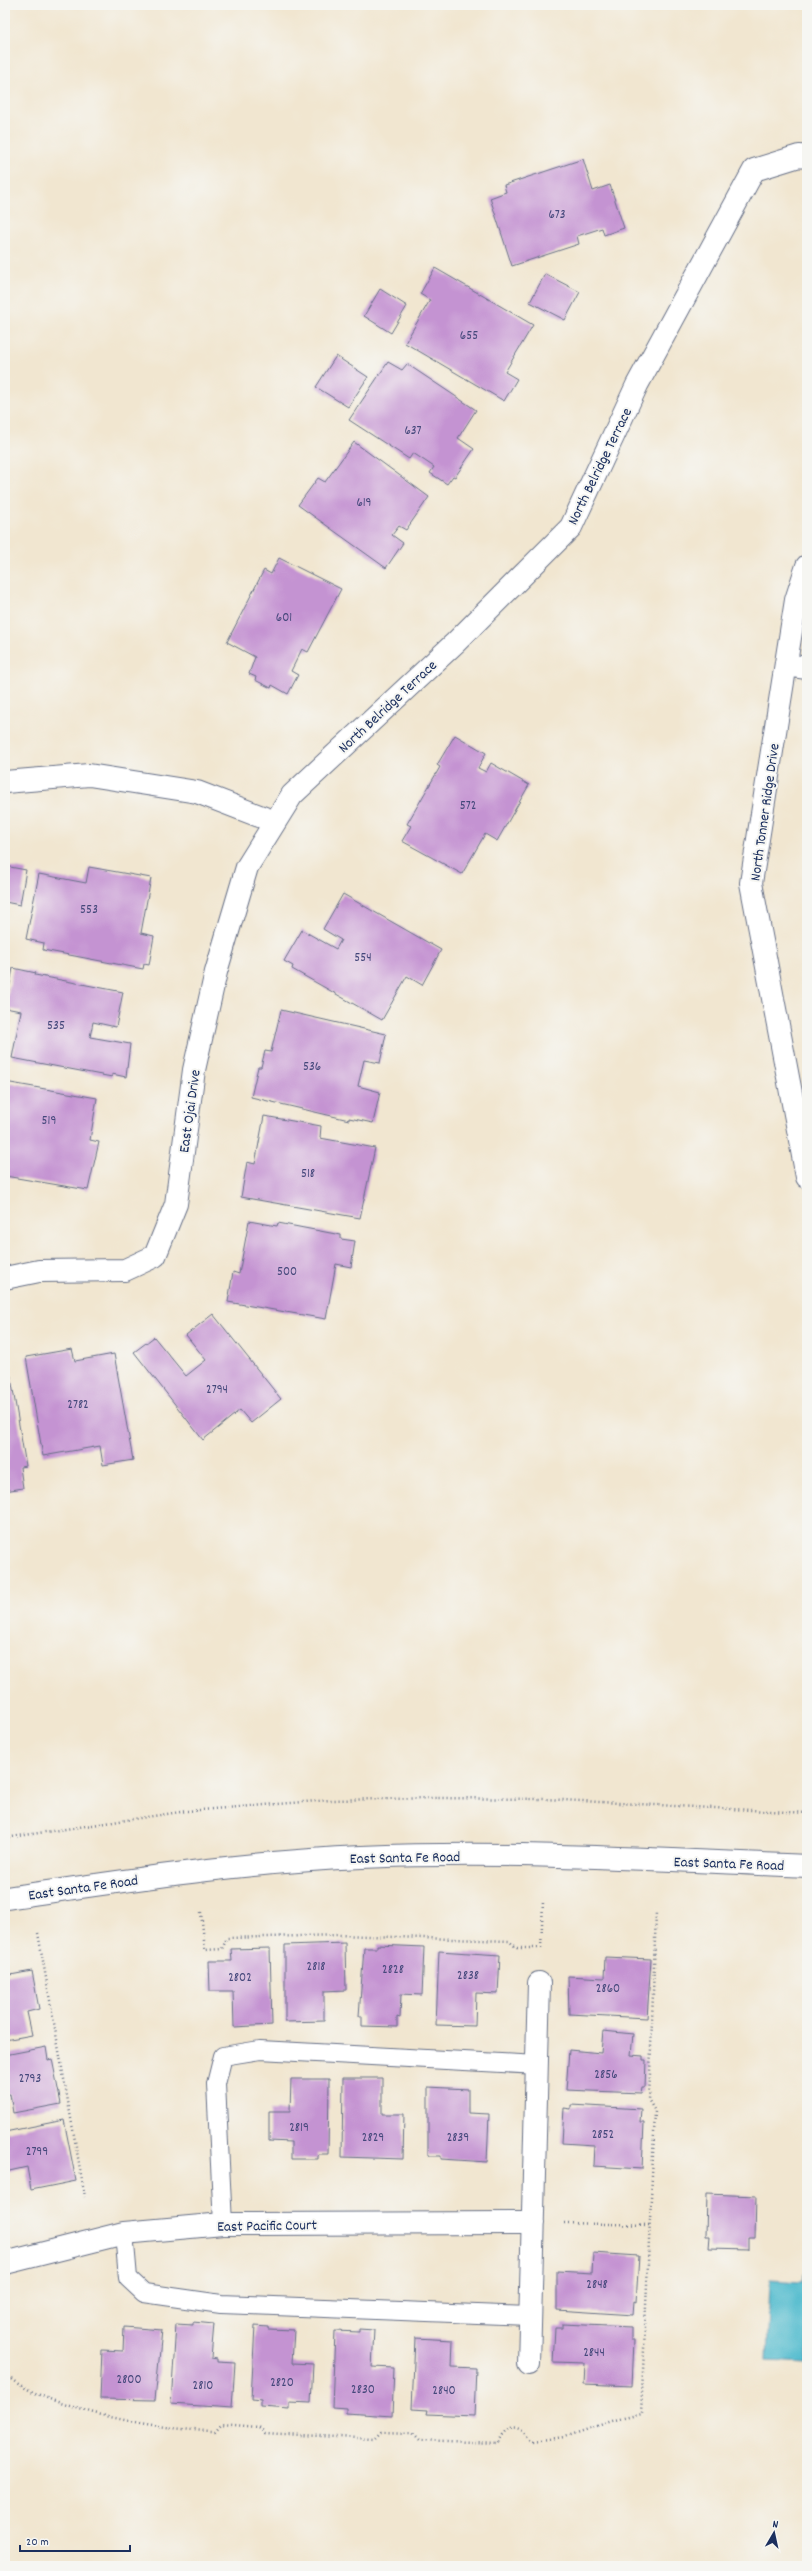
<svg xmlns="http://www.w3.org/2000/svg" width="812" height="2571" viewBox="0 0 812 2571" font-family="Dekko,sans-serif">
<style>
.water{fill:#51bbce;stroke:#367596}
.building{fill:#c493d2}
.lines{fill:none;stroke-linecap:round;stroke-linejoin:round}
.lane-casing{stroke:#666f86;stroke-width:20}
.street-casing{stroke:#666f86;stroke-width:24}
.secondary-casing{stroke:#666f86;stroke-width:24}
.path{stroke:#666f86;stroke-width:2.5;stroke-dasharray:1 3;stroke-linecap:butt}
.lane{stroke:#fff;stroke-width:18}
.street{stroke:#fff;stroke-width:22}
.secondary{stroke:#fff;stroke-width:22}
.labels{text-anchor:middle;stroke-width:4;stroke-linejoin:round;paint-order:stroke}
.number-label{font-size:13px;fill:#45487b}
.street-label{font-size:15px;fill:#1b2f5e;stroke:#f6f6f2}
</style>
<rect width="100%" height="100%" fill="#f6f6f2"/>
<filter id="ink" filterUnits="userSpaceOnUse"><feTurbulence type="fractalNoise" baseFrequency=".025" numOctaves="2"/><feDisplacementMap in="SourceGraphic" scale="8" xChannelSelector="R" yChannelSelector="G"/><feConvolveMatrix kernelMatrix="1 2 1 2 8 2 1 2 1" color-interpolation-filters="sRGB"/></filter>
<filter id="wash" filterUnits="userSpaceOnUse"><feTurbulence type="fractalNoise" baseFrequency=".012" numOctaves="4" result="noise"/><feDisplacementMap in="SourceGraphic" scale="16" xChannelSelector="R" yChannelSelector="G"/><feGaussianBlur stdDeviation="0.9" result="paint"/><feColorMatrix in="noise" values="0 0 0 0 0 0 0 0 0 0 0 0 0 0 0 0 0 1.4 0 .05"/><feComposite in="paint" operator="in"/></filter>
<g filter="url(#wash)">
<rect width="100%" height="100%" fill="#f1e6d0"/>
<path class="water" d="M807,2274V2363L767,2361L770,2280L802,2282L803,2275Z"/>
<g id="blocks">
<path class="building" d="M583,159L593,191L610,185L624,228L604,235L602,228L577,236L579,244L512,266L490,198L506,192L504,185Z
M435,268L533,325L505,372L517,379L504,401L405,343L430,300L420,294Z
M545,274L580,292L565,320L530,302Z
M380,289L407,306L391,333L364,316Z
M336,356L368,377L348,407L316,387Z
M388,362L402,370L407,364L476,410L458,438L474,449L455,477L453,476L447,484L430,473L434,467L413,453L409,459L349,420Z
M354,442L429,497L406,530L399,526L392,535L403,543L386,568L298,505L318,478L325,482Z
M279,558L341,589L308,652L302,649L291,671L298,675L288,694L272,685L271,688L255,680L256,677L249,674L255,657L227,642L264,570L271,574Z
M455,735L486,753L478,768L486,772L491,763L529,785L497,841L485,834L462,874L402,841L411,826L407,824L440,767L437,765Z
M5,866L26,870L20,905L5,902Z
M89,867L151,878L141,933L154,936L149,965L144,964L143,969L43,950L44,943L26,939L39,874L86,883Z
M343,894L441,950L422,985L407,976L382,1020L292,969L293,966L284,961L302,930L336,949L341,940L323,929Z
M13,968L36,973L35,975L123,992L116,1027L93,1022L90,1037L130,1044L126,1077L112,1074V1077L12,1058L21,1011L5,1008Z
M281,1010L386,1034L380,1063L364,1060L358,1086L380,1092L373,1123L349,1118V1120L251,1097L258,1067H261L265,1051L271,1052Z
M5,1082L97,1098L90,1140L99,1142L88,1190L5,1176Z
M264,1116L321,1126L320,1138L375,1148L360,1218L241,1197L247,1162L255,1164Z
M249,1221L277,1226L278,1223L341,1235V1239L355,1241L351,1267L336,1264L326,1319L228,1302L233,1272L239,1274Z
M213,1314L281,1399L251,1423L240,1410L203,1440L134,1352L154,1337L186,1376L206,1360L186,1335Z
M72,1349L75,1361L114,1354L133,1460L103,1465L100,1446L43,1456L26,1357Z
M5,1366H9L26,1466L20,1467L23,1488L5,1491Z
M345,1943L346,1990L324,1991V2021L285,2022V1945Z
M377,1945L424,1947L422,1995L401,1994L400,2018L397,2017V2027L362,2026V2016H359L364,1948H377Z
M270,1948L272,2025L234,2027L233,1991H210L209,1961H232L231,1949Z
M439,1951L500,1955L498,1994L476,1993L475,2026L436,2025Z
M605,1957L651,1959L647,2018L569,2014L568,1976L604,1978Z
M32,1971L39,2009L27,2012L32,2035L5,2040V1976Z
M603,2031L633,2034L631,2055L643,2056V2060H646L645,2087H642L641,2093L566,2090L569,2050L601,2053Z
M46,2047L48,2060L52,2059L61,2104L13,2113L10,2094L5,2095V2055Z
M343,2078H382V2114H404L403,2159L342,2157Z
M291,2079H329L328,2154H318V2159H291V2142L269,2141V2111H290Z
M428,2087L468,2089V2113L489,2114L487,2162L441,2159V2156H428Z
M571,2105L641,2109L640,2122H644L642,2169L593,2166L594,2145L562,2143L564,2108L571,2109Z
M64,2120L76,2181L31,2190L27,2167L5,2172V2132Z
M707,2194L756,2196L755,2238H748V2249L709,2248L710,2236H706Z
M593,2253L639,2256L636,2302L634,2301L633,2315L557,2310V2271L592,2273Z
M193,2322L214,2324L211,2358L217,2359V2362L235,2363L232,2408L171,2404L176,2324L193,2325Z
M562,2324L631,2327V2340H634L632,2386L584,2384L585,2363L553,2362L555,2328H562Z
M255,2326L268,2327V2329L294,2330L292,2363L313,2364L311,2403L289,2402V2409L261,2407V2400L251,2399Z
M124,2327L162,2330L155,2400L100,2399L102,2350L123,2351Z
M359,2329L374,2330L372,2367L394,2368L392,2416L346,2413V2408L332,2407L335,2331L359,2332Z
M415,2338L453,2340L452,2367L476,2368L474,2416L427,2414L428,2410L412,2409Z"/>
</g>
</g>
<g filter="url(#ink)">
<use href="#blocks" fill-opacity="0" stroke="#666f86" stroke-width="1"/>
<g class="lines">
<g class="lane-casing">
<path id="lane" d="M223,2224L216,2084L223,2056L260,2050L538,2065
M124,2233L128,2278L144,2293L221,2304L530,2316"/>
</g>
<g class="street-casing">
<path id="street" d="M807,566L796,600L751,883L807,1177
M786,665L807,668
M5,782L89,775L197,792L275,822
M5,1278L39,1271L125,1270L155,1256L176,1204L194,1070L216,972L247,867L292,795L455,643L571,527L637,385L754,170L799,156L807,157
M5,2263L124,2233L223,2224L533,2223
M529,2364L539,1983"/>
</g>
<g class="secondary-casing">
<path id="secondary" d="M5,1898C124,1881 242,1862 362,1857C510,1850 659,1860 807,1866"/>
</g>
<path class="path" d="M5,1838L187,1811L330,1800L435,1798L544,1799L807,1813
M201,1912L205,1950L222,1949L227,1938L339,1935L509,1941L517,1948H541
M38,1933L85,2197
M541,1948L543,1902
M564,2223L650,2225
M5,2374C42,2409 164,2431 215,2431L221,2424L259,2427L265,2433L375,2439L382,2432L413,2433L420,2440L498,2443C501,2432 511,2423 522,2430C526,2432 529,2438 534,2441L564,2437L614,2420L641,2414L655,2111L649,2101L656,1912"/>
<use href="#lane" class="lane"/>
<use href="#street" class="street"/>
<use href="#secondary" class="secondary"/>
</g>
</g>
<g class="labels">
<g class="number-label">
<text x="557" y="218">673</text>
<text x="469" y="339">655</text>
<text x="413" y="434">637</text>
<text x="364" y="506">619</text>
<text x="284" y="621">601</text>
<text x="468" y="809">572</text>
<text x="89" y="913">553</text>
<text x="363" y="961">554</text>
<text x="56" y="1029">535</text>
<text x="312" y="1070">536</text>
<text x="49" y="1124">519</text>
<text x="308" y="1177">518</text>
<text x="287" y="1275">500</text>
<text x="217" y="1393">2794</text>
<text x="78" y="1408">2782</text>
<text x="316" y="1970">2818</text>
<text x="393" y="1973">2828</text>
<text x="468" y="1979">2838</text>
<text x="240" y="1981">2802</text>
<text x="608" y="1992">2860</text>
<text x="606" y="2078">2856</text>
<text x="30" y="2082">2793</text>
<text x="299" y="2131">2819</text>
<text x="603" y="2138">2852</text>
<text x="373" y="2141">2829</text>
<text x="458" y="2141">2839</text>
<text x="37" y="2155">2799</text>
<text x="597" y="2288">2848</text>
<text x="594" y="2356">2844</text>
<text x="129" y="2383">2800</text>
<text x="282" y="2386">2820</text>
<text x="203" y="2389">2810</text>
<text x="363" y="2393">2830</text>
<text x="444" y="2394">2840</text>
</g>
<g class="street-label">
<text transform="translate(599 466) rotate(-64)" y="5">North Belridge Terrace</text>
<text transform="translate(387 706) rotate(-43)" y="5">North Belridge Terrace</text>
<text transform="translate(764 812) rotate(-82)" y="5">North Tonner Ridge Drive</text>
<text transform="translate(189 1111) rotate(-82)" y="5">East Ojai Drive</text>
<text transform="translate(405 1857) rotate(-1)" y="5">East Santa Fe Road</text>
<text transform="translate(729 1863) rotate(2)" y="5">East Santa Fe Road</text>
<text transform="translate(83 1887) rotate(-8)" y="5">East Santa Fe Road</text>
<text transform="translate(267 2225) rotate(-1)" y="5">East Pacific Court</text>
</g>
</g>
<rect width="812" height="2571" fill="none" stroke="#f6f6f2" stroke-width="20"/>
<g transform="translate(774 2533) rotate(9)" stroke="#f6f6f2" stroke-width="3" paint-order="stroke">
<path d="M0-3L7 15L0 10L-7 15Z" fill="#1b2f5e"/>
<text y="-6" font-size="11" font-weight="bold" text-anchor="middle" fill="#1b2f5e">N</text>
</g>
<path d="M20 2545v6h110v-6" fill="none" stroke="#1b2f5e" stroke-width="2"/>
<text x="26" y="2545" font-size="12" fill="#1b2f5e" stroke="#f6f6f2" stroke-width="3" paint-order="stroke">20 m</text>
</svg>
